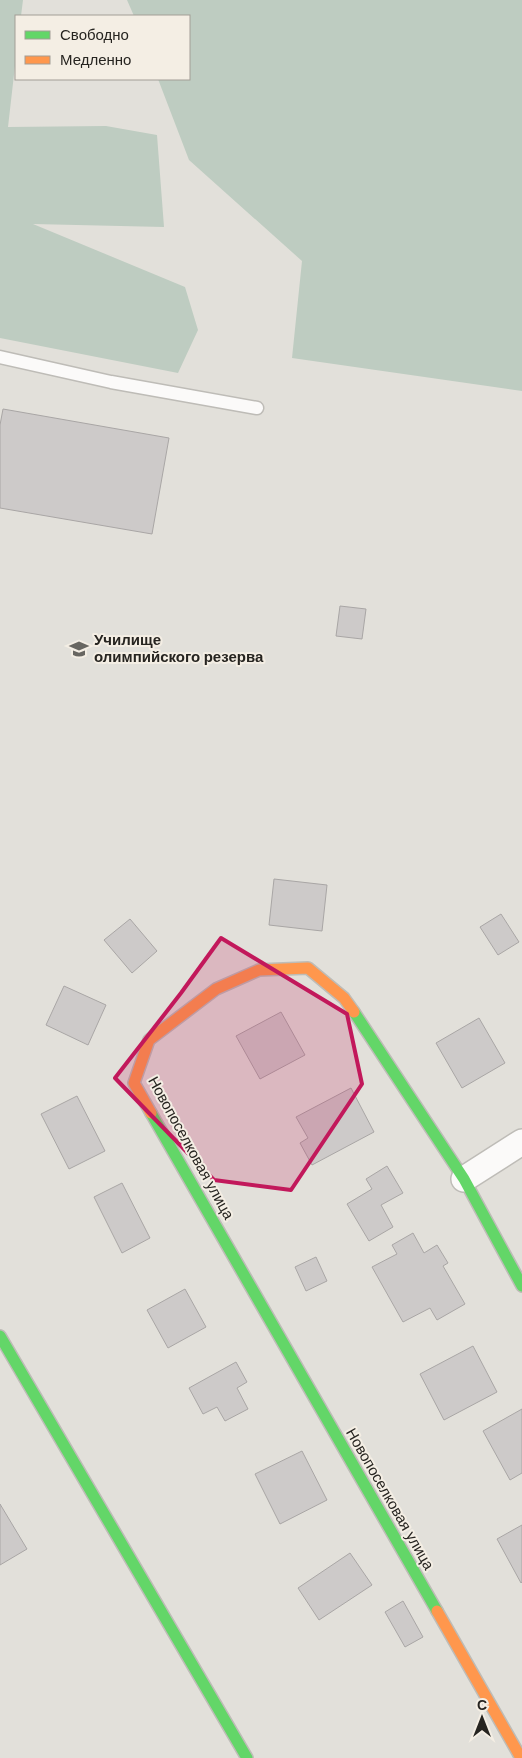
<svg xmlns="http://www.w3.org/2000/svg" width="522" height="1758" viewBox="0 0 522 1758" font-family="'DM Sans',sans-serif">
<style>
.green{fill:#beccc1}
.building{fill:#cdcac9;stroke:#a9a6a5}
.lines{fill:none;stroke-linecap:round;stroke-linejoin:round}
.lane-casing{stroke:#bebcb7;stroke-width:15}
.street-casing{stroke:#bebcb7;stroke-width:28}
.fast-casing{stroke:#bebcb7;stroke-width:14}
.slow-casing{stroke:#bebcb7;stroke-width:14}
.lane{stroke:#fbfaf9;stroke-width:12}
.street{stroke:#fbfaf9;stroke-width:25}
.fast{stroke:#63d668;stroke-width:11}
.slow{stroke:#ff974d;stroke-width:11}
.marked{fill:#c2185b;fill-opacity:0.2;stroke:#c2185b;stroke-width:4;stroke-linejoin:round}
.labels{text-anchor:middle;stroke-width:4;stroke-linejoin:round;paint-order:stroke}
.poi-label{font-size:15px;font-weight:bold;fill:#262420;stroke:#f4eee4;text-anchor:start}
.street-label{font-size:15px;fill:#262420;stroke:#f4eee4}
</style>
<rect width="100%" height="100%" fill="#e2e0da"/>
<path class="green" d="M0,0H23L21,16H16V57L8,127L106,126L157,135L164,227L33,224L185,287L198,330L178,373L0,338Z
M127,0H522V391L292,358L302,261L189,160L158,79H189V16H134Z"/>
<path class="building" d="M3,409L169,438L152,534L0,508V425Z
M340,606L366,609L362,639L336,636Z
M274,879L327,885L322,931L269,925Z
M501,914L519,942L498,955L480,927Z
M130,919L157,951L132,973L104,940Z
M64,986L106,1005L88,1045L46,1025Z
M281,1012L305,1055L260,1079L236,1036Z
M479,1018L505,1063L462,1088L436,1043Z
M351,1088L374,1132L312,1165L300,1143L308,1138L296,1117Z
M77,1096L105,1151L69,1169L41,1114Z
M387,1166L403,1193L381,1205L393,1227L369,1241L347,1204L372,1189L366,1179Z
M122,1183L150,1238L122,1253L94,1197Z
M413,1233L424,1253L437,1245L448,1263L443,1266L465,1304L437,1320L430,1308L403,1322L372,1267L397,1254L392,1245Z
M316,1257L327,1281L306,1291L295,1267Z
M185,1289L206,1327L168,1348L147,1310Z
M473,1346L497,1392L444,1420L420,1374Z
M236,1362L247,1382L237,1388L248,1409L225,1421L217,1407L203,1414L189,1388Z
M522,1409V1473L510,1480L483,1431Z
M302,1451L327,1500L280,1524L255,1474Z
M0,1504L27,1549L0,1565Z
M522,1525V1582L521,1583L497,1539Z
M350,1553L372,1585L319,1620L298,1588Z
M403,1601L423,1637L405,1647L385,1612Z"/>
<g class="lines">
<g class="lane-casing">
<path id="lane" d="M0,357L111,382L257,408"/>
</g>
<g class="street-casing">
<path id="street" d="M464,1179L522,1142"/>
</g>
<g class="fast-casing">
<path id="fast" d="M354,1012L464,1179L522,1286
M151,1113L437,1611
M0,1336L247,1758"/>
</g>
<g class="slow-casing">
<path id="slow" d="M151,1113L134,1083L149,1040L216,989L259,970L308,968L344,998L354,1012
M437,1611L521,1758"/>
</g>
<use href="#lane" class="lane"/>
<use href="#street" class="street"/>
<use href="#fast" class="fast"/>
<use href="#slow" class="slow"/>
</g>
<path class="marked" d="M221,938L347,1014L362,1084L291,1190L214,1180L115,1078L181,993Z"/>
<defs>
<g id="university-bare" transform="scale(1.5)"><path d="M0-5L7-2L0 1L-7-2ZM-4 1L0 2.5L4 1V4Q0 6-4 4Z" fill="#686661" stroke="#f4eee4" stroke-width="2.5" paint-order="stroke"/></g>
</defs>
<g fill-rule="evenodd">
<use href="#university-bare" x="79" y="649"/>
</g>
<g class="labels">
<g class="poi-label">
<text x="94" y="645">Училище<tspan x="94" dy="17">олимпийского резерва</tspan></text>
</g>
<g class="street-label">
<text transform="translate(191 1148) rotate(61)" y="5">Новопоселковая улица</text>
<text transform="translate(390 1499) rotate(60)" y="5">Новопоселковая улица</text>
</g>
</g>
<rect x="15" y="15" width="175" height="65" fill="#f4eee4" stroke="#a29d96"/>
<rect x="25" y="31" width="25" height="8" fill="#63d668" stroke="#a29d96"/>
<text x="60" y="40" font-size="15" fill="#262420">Свободно</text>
<rect x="25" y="56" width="25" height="8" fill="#ff974d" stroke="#a29d96"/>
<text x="60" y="65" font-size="15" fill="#262420">Медленно</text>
<g transform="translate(482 1718)" stroke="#f4eee4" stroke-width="4" paint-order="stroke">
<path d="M0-4L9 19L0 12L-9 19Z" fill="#262420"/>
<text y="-8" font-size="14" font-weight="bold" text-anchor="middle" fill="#262420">С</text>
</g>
</svg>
